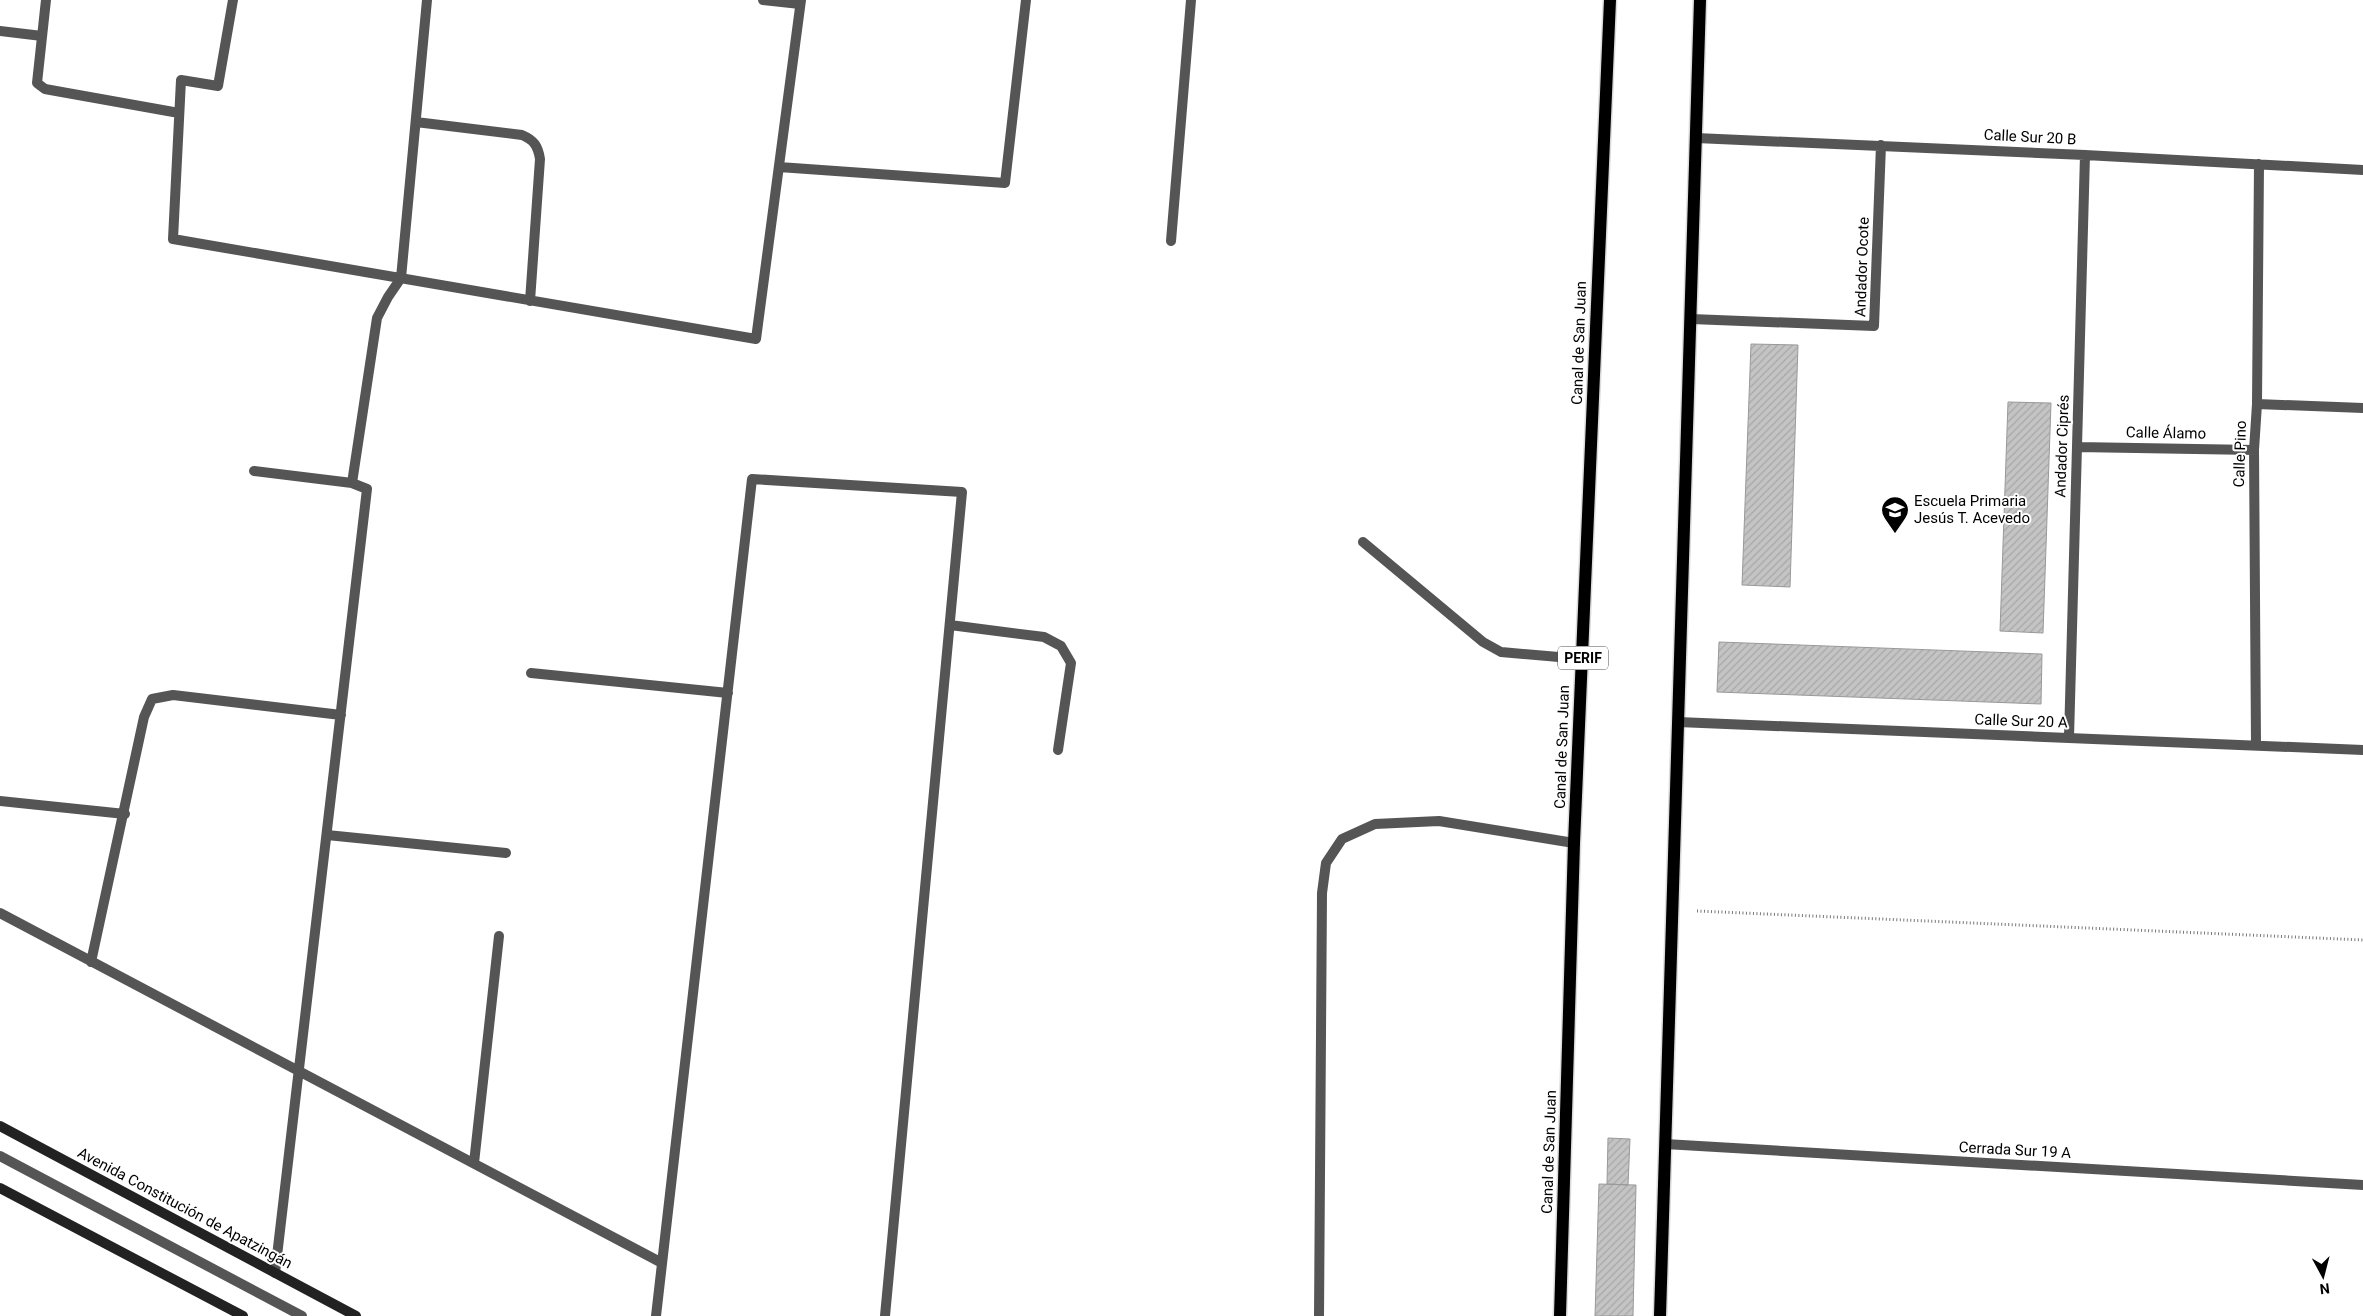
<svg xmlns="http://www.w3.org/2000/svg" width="2363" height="1316" viewBox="0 0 2363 1316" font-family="Roboto,sans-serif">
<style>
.building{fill:url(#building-hatch);stroke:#999}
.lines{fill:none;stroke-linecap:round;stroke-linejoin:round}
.primary-casing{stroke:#dbdbdb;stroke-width:15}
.path{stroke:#777;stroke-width:3;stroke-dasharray:1 2.5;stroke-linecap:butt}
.lane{stroke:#555;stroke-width:10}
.street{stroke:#555;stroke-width:10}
.secondary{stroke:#222;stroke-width:10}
.primary{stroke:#000;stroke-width:12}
.labels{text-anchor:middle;stroke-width:4;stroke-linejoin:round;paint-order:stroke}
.shield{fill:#fff;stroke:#4c4c4c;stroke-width:1}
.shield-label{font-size:14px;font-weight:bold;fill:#000}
.street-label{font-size:15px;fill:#000;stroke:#fff}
.poi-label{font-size:15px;fill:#000;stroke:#fff;text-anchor:start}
</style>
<defs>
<pattern id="building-hatch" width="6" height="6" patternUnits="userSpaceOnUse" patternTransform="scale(1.25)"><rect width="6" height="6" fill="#c4c4c4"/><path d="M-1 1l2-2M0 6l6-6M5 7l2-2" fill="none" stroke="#a7a7a7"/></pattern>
</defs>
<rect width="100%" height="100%" fill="#fff"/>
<path class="building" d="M1751,344L1798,345L1790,587L1742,585Z
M2008,402L2051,403L2043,633L2000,631Z
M1719,642L2042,654L2041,704L1717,692Z
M1608,1138L1630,1139L1628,1185L1607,1184Z
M1599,1184L1636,1185L1633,1316H1595Z"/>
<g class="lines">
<g class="primary-casing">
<path id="primary" d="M1560,1316L1574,843L1610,0
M1660,1316L1700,0"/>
</g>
<path class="path" d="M1697,911L2363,940"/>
<path class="lane" d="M1171,241L1191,0
M1363,542L1483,642L1501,652L1582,659
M0,1156L302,1316
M1319,1316L1322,893L1326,863L1342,839L1375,824L1439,821L1574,843"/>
<path class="street" d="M46,0L37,83L45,89L56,91L179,113
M233,0L218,86L181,80L173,239L756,339L801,0
M763,0L800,4
M0,31L42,36
M416,122L522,135C534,140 538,146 540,159L530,301
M1696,138L2085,155L2363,170
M779,167L1005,183L1026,0
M1691,319L1874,326L1881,145
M2257,404L2363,408
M2077,447L2254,450
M254,471L352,483L367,489L275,1273
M352,483L377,318L388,297L401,278L427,0
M950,625L1044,637L1061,646L1071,663L1058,750
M531,673L728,693
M1678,722L2363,750
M2069,738L2085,155
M2256,745L2254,450L2257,404L2259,164
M0,801L125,814
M327,835L506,853
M0,913L662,1263
M91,962L144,717L152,699L173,695L341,715
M1665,1144L2363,1185
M474,1163L499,936
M656,1316L752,479L962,492L885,1316"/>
<path class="secondary" d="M0,1126L356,1316
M0,1188L243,1316"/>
<use href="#primary" class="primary"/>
</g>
<defs>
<g id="school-pin" transform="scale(1.4375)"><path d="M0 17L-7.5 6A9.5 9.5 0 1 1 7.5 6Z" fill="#000" stroke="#fff"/><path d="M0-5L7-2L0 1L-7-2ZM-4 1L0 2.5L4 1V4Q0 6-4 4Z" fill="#fff"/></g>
</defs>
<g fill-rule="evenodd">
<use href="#school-pin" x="1895" y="510"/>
</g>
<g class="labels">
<rect class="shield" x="1558" y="646.5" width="50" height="23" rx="4"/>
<g class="shield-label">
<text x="1583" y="663">PERIF</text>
</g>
<g class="street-label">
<text transform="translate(2030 137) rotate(3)" y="5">Calle Sur 20 B</text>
<text transform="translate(1862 267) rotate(-88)" y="5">Andador Ocote</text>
<text transform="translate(1579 343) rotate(-88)" y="5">Canal de San Juan</text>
<text transform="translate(2166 433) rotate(1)" y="5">Calle Álamo</text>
<text transform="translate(2062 446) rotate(-88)" y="5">Andador Ciprés</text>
<text transform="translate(2240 454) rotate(-88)" y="5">Calle Pino</text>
<text transform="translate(2021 721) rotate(2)" y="5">Calle Sur 20 A</text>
<text transform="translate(1562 747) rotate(-88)" y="5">Canal de San Juan</text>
<text transform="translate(2015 1150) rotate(3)" y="5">Cerrada Sur 19 A</text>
<text transform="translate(1549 1152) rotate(-88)" y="5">Canal de San Juan</text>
<text transform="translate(185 1208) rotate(28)" y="5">Avenida Constitución de Apatzingán</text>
</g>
<g class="poi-label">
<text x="1914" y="506">Escuela Primaria<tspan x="1914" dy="17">Jesús T. Acevedo</tspan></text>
</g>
</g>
<g transform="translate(2323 1276) rotate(173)" stroke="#ffffff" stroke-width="4" paint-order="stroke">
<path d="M0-4L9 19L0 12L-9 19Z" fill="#000000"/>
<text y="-8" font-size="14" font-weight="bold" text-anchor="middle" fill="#000000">N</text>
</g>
</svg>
